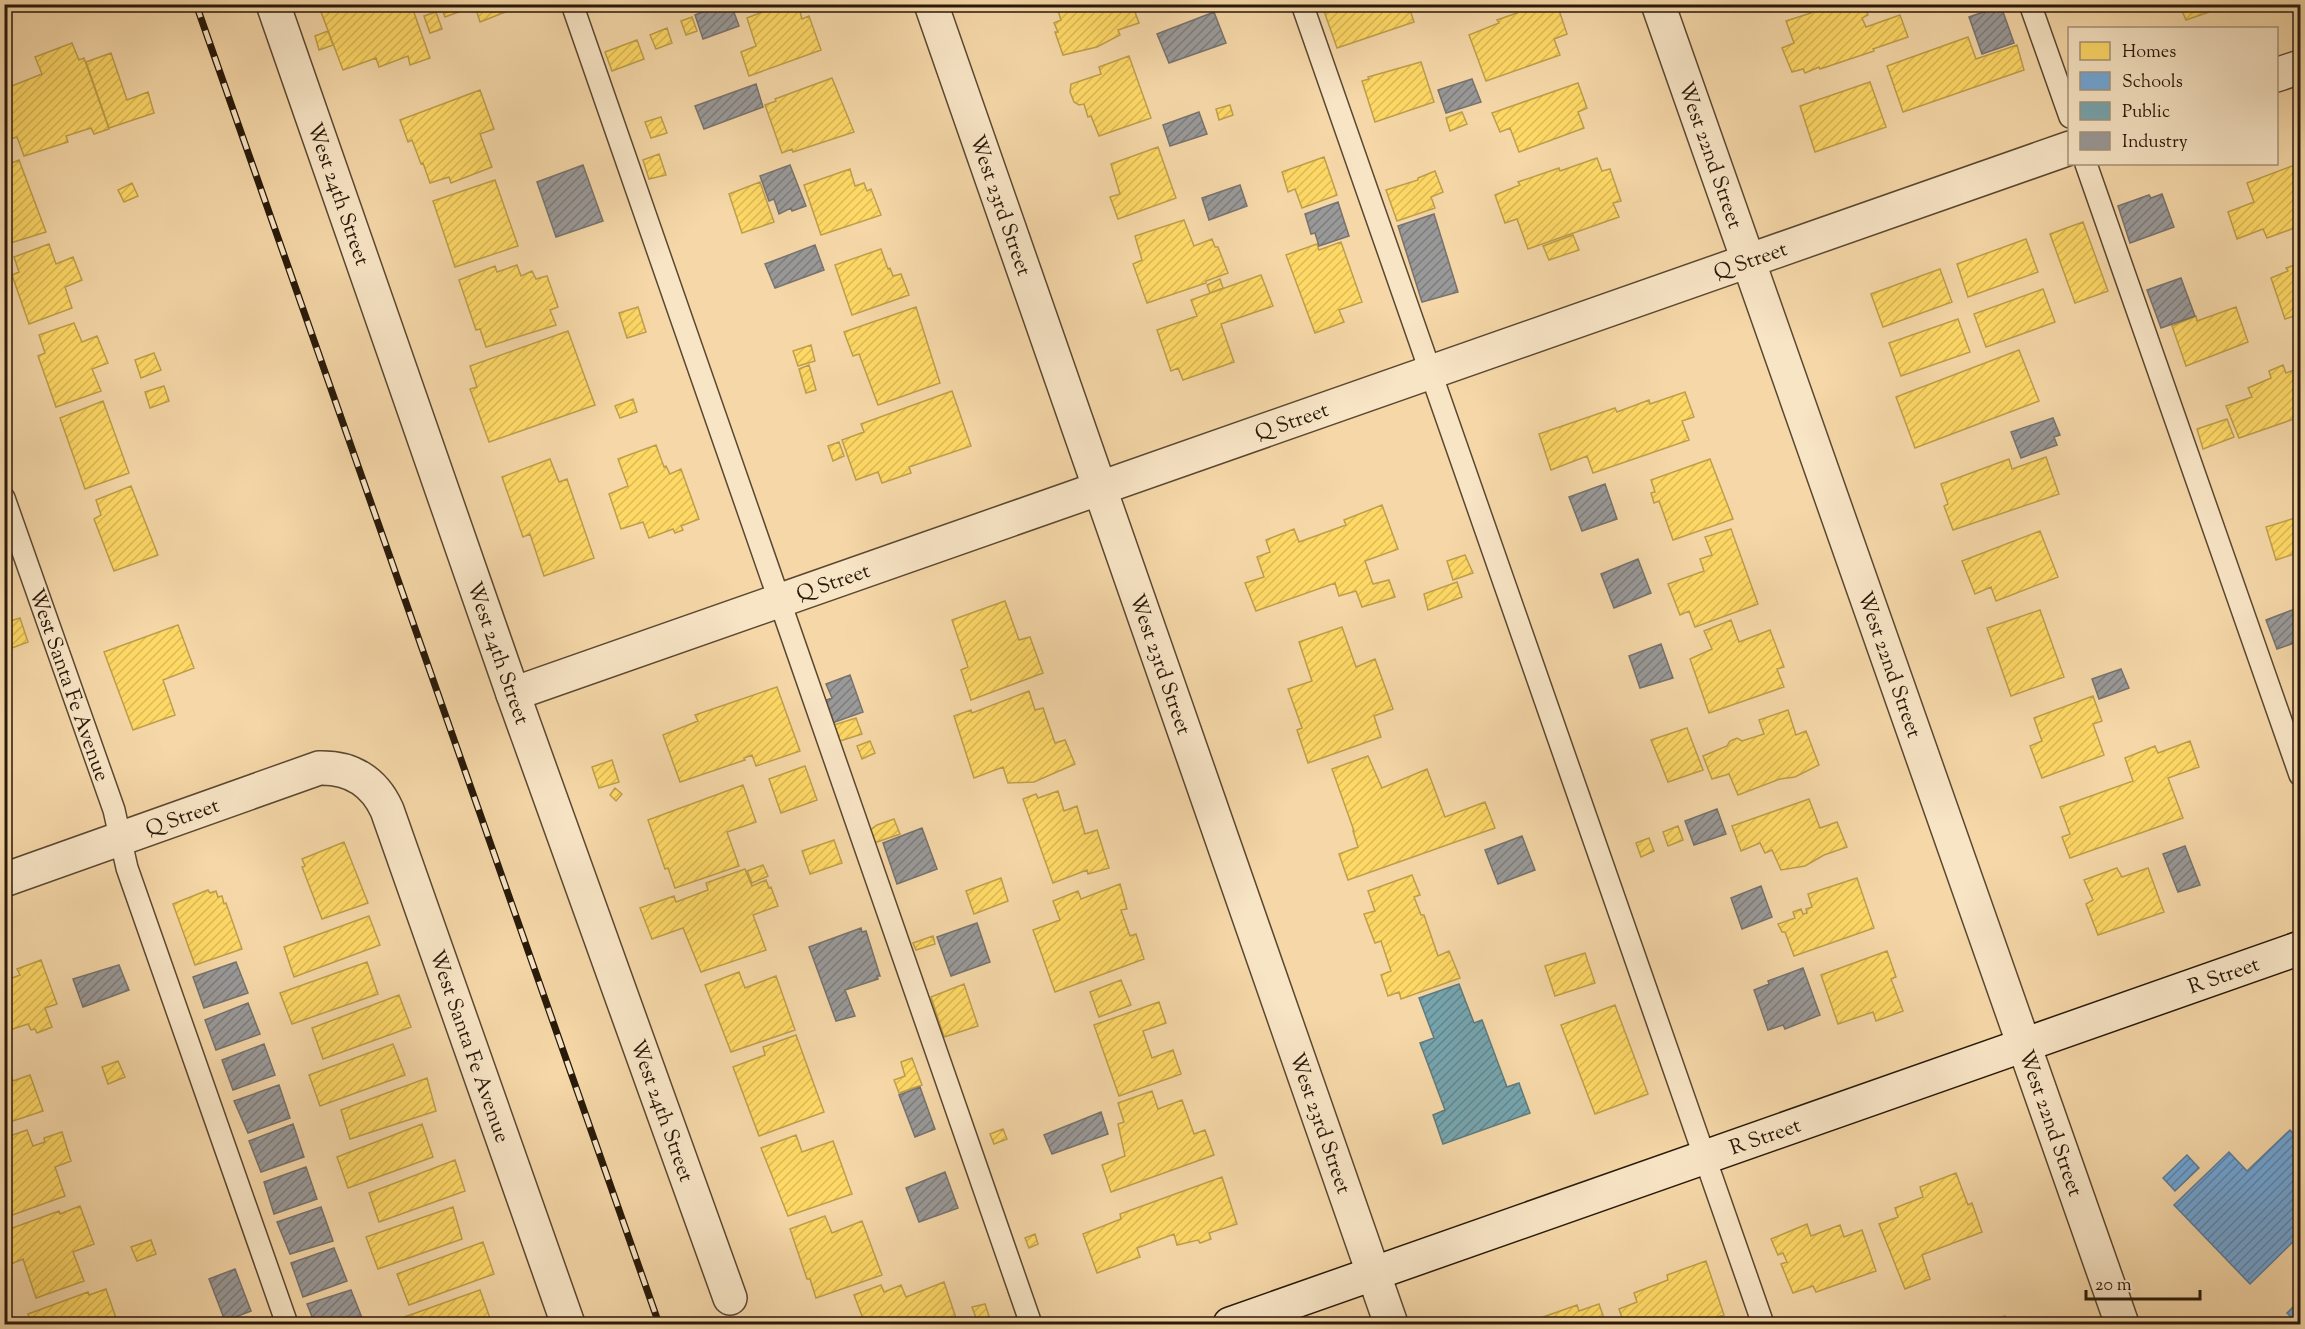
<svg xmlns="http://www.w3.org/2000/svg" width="2305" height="1329" viewBox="0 0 2305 1329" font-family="'Sorts Mill Goudy',serif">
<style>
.homes{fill:url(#homes-hatch);stroke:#be9f4a;stroke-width:1.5}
.schools{fill:url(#schools-hatch);stroke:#5a7d9d;stroke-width:1.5}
.public{fill:url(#public-hatch);stroke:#5f7b7d;stroke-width:1.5}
.industry{fill:url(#industry-hatch);stroke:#77736e;stroke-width:1.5}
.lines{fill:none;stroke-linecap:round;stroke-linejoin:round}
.lane-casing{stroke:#5b4831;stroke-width:24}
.street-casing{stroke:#5b4831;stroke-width:36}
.secondary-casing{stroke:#281909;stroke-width:36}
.lane{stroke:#f8e5c6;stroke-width:21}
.street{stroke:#f8e5c6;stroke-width:33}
.secondary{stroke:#f8e5c6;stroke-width:33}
.rail-casing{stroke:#281909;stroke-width:7}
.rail{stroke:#f8e5c6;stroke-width:4.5;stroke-dasharray:14;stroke-linecap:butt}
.labels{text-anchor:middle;stroke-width:6;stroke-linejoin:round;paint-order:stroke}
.street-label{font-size:21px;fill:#281909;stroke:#f8e5c6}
</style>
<defs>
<pattern id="homes-hatch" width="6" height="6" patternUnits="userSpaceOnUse" patternTransform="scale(1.5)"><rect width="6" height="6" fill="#ffd966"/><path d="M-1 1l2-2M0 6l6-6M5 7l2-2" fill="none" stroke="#dbba57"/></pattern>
<pattern id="schools-hatch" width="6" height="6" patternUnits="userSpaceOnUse" patternTransform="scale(1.5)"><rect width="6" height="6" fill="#6fa8dc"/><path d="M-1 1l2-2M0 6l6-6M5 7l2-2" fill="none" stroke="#5b88b1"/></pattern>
<pattern id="public-hatch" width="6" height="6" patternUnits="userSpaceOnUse" patternTransform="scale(1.5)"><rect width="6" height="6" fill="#76a5af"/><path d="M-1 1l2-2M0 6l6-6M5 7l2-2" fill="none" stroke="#61868d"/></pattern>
<pattern id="industry-hatch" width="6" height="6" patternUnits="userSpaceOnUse" patternTransform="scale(1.5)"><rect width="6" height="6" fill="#999"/><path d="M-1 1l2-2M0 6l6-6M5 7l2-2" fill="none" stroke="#7d7c7b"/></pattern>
</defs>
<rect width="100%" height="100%" fill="#f5d7a8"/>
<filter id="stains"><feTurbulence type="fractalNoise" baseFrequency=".00333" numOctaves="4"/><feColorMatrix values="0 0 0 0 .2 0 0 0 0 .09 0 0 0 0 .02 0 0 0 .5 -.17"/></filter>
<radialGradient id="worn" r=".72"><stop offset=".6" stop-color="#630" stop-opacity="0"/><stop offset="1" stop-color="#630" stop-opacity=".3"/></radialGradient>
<path class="homes" d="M318,4H411L430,58L410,65L408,56L379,67L376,58L343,70Z
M440,4H520L521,6L480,22L475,6L445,17Z
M783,4H798L802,19L809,16L821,50L749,76L741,52L756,46L747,18Z
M1056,4H1132L1139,23L1118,30L1120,35L1097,47L1063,55L1055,32H1058L1054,23L1061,20Z
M1342,4H1408L1414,22L1337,48L1324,11Z
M1513,4H1557L1567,34L1554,39L1560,55L1486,81L1469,35L1499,23L1497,20L1517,13Z
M1808,4H1864L1868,15L1862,18L1866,27L1900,15L1908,37L1873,49L1874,51L1820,69L1819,67L1805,73L1803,69L1792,72L1782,48L1794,43L1786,21L1811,13Z
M2179,4H2232L2186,20Z
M436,12L442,29L430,33L424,16Z
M692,17L697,31L686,35L681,21Z
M667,28L672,43L656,49L650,35Z
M328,31L333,45L319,50L315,36Z
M1968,37L1976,59L2017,45L2024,70L1903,112L1887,66Z
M637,40L644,59L612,71L605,52Z
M72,43L79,60L84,58L109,129L94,134L91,128L66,136L68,142L24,156L17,137L4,141V89L42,74L35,57Z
M111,53L127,100L148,92L154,113L109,128L86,62Z
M1129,56L1151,118L1099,136L1091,116L1088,117L1084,104L1079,105L1074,102L1070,92L1071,84L1101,74L1099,67Z
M1421,62L1434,102L1375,122L1362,81L1369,79L1368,77Z
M832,78L854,132L793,152L792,149L782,153L765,105L776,101L775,99Z
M1870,82L1886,127L1815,152L1800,106Z
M1578,83L1587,108L1578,112L1584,128L1519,152L1510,128L1500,132L1492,113Z
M480,90L494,129L480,134L492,167L451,183L449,177L430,183L423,163L421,164L412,140L408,142L400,120Z
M1230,105L1233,115L1219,120L1216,109Z
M1462,112L1467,124L1450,131L1446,118Z
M661,117L667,133L651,138L645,122Z
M1158,147L1176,198L1118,219L1110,197L1120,194L1111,164Z
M2300,152V226L2267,238L2263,229L2237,239L2228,212L2254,202L2247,183L2300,163L2296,153Z
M659,154L666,175L649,179L643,160Z
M1324,157L1337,195L1302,208L1295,189L1288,192L1282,172Z
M1597,158L1602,171L1610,169L1621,201L1613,203L1619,217L1528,249L1517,219L1505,223L1495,195L1520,185L1518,182L1559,168L1560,171Z
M19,160L46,232L4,245V166Z
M850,169L855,186L864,183L867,191L871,189L881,215L821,235L804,185Z
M1435,171L1443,192L1431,197L1435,208L1397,221L1386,190L1418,180V178Z
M495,180L518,246L455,267L433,201Z
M760,182L774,222L742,233L729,194Z
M132,183L138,196L124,202L118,190Z
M1184,220L1194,246L1212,239L1215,247H1218L1228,273L1206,281V283L1147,303L1133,264L1142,260L1135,236Z
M2083,222L2108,291L2075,303L2050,234Z
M1573,235L1579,250L1549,260L1543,246Z
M2026,239L2038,272L1968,297L1957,264Z
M1341,242L1362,302L1339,310L1344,322L1315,333L1286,255L1317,244L1319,250Z
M49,244L56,264L73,257L82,280L65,287L72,308L29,324L12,275L19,272L14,257Z
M881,249L888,269L890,268L893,276L901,274L909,295L852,315L835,265Z
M2300,263V314L2285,319L2271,278L2288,271L2286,268Z
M517,265L521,276L532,271L536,279L547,276L558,307L550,310L556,325L486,347L480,329L476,330L459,280L495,266L497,272Z
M1940,269L1952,302L1883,327L1871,294Z
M1261,275L1273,306L1221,324L1234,362L1183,380L1178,368L1171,371L1157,330L1197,316L1191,300Z
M1220,279L1223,288L1210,293L1207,285Z
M2043,289L2055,322L1986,347L1974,314Z
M638,307L646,332L627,338L619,313Z
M916,307L940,383L878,405L859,354L853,356L844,332Z
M2236,307L2248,342L2186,366L2172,326L2196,316L2197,321Z
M1958,319L1970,352L1901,376L1889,343Z
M74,323L82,342L97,336L108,363L92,369L101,391L56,407L38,356L45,353L39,335Z
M568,331L595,405L489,442L470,389L477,387L470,366Z
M811,345L815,361L798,366L793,351Z
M2019,350L2039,401L1915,448L1896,397Z
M154,353L161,370L141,378L135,360Z
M809,365L816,390L806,393L799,369Z
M2283,365L2286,373L2297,369L2300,379V417L2239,438L2226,406L2252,397L2248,388L2271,378L2269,371Z
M164,386L169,401L150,408L145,392Z
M952,391L971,446L909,467L911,473L882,483L878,472L856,480L842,440L864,432L861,424Z
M1685,392L1694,417L1682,421L1689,440L1593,473L1587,456L1551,470L1539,434L1615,408L1617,412L1649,400L1650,404Z
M633,399L637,412L620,418L615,406Z
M103,401L129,473L85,489L60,418Z
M2227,419L2234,437L2203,449L2197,429Z
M839,442L844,456L833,461L828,446Z
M656,445L664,467L666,466L670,474L681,469L699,519L681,526L683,530L675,533L673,529L649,538L643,522L621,529L609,494L628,486L618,459Z
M2046,457L2059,494L1953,530L1944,506L1948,504L1941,484L2009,459L2012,469Z
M550,459L559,482L567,479L594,558L544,576L530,534L523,537L502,477Z
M1710,459L1733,519L1673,540L1659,501L1654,503L1651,493L1655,492L1651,480Z
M131,486L158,555L114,571L94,519L101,515L96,500Z
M1382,505L1398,549L1365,561L1373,584L1389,580L1395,597L1362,607L1356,591L1339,596L1335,583L1256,611L1245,583L1264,577L1257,557L1270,552L1266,540L1294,529L1299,542L1346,525L1344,520Z
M2295,518L2300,534V552L2276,560L2266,527Z
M1731,529L1758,604L1695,627L1689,611L1680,615L1668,584L1704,571L1700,559L1712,555L1705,537Z
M2040,531L2058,577L1996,601L1991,587L1975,594L1962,561Z
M1465,555L1473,573L1453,580L1447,561Z
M1457,582L1462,597L1428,610L1424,594Z
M1005,601L1019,640L1030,637L1043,673L971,700L961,670L968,667L952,620Z
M2040,610L2064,677L2011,696L1987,628Z
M20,618L28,642L4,651V623Z
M1731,620L1739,642L1770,630L1784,667L1777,669L1784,687L1709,713L1690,659L1712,649L1704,631Z
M178,625L194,668L163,680L175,715L133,730L104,652Z
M1342,627L1356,667L1375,659L1393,709L1374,716L1381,737L1308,763L1297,730L1302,728L1288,689L1312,681L1299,642Z
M777,687L800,751L756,766L752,755L744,758L745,760L680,782L663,735L698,721L695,715Z
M1029,691L1035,710L1043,708L1055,743L1065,740L1075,764L1034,782L1008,783L1003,767L974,778L954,716L971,710L972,713Z
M2093,696L2102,721L2093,724L2104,755L2042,778L2030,746L2042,741L2034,718Z
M1788,710L1796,735L1806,731L1819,765L1795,777L1780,779L1738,795L1729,774L1712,779L1703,756L1727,746L1730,741L1737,738L1742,741L1764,734L1759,720Z
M856,718L862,734L840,741L834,725Z
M1687,728L1703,770L1668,782L1651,740Z
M870,741L875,753L862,759L857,746Z
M2190,741L2199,767L2168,778L2183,818L2070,858L2062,837L2070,834L2060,807L2133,781L2125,758L2155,746L2158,753Z
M1368,756L1382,788L1427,769L1445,817L1485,802L1495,828L1348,880L1339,854L1358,847L1353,831H1354L1332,769Z
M612,760L619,782L599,788L592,767Z
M805,766L817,800L781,813L769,779Z
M743,785L756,822L727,832L739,866L675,888L668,868L665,869L648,820Z
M615,788L622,794L616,801L610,795Z
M1058,791L1064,811L1077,806L1085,834L1097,830L1109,868L1088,874L1087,870L1053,883L1023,799L1036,794L1038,798Z
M1809,799L1820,828L1837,822L1847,847L1824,855L1805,866L1781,870L1772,850L1765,853L1760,843L1741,851L1732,826Z
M894,819L900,834L874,843L869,831L877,825Z
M1678,826L1683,840L1668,846L1663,832Z
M1649,838L1654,851L1641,857L1636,843Z
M834,840L842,863L810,874L802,851Z
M344,842L368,903L322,919L302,867L305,866L302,859Z
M763,865L768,876L752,883L747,871Z
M2117,868L2122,877L2148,868L2164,912L2098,935L2086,904L2093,900L2084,880Z
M745,869L752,886L766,880L769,888L771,887L778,906L753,915L766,950L701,972L683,928L652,939L640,908L674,896L676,902L708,890L706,883Z
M1412,875L1420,895L1414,897L1421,915H1424L1438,956L1449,951L1460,978L1401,999L1399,992L1388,996L1381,975L1391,971L1381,941L1375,943L1364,914L1375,911L1368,891Z
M1001,878L1008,901L974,914L966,891Z
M1857,878L1874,928L1794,956L1785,932H1782L1778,924L1795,918L1793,912L1801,909L1803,914L1807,913L1806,909L1812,907L1808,894Z
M1120,884L1127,909L1121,910L1130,936L1136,934L1144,959L1055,992L1033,930L1060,920L1053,901L1078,891L1081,899Z
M208,890L210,893L216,891L218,897L222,896L224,904L226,903L242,949L195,965L173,904Z
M369,916L380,945L294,977L284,947Z
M933,936L935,944L916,950L913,943Z
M1887,951L1896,977L1891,979L1903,1011L1876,1021L1873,1012L1838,1024L1821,975Z
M1585,953L1595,983L1555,996L1545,966Z
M41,960L57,1004L45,1008L52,1027L37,1033L35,1029L31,1030L28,1024L4,1032V981L20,975L17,969Z
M367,962L378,994L292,1024L280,993Z
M739,972L745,988L776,976L795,1030L731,1052L705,985Z
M1121,980L1131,1005L1099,1017L1090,992Z
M964,984L978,1026L944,1037L931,997Z
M399,995L411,1027L323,1059L312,1028Z
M1159,1002L1166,1023L1143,1031L1152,1058L1173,1050L1181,1074L1119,1096L1094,1025Z
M1615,1005L1648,1094L1595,1114L1561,1025Z
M796,1035L824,1112L759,1136L733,1067L765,1055L763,1047Z
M393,1044L405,1075L320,1106L309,1075Z
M4,1054L13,1081L30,1075L43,1111L4,1124Z
M912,1058L922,1085L899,1093L894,1080L905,1076L901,1062Z
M118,1061L125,1077L108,1084L102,1067Z
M427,1078L436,1111L350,1139L341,1110Z
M1152,1091L1158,1109L1182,1100L1194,1134L1205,1130L1214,1155L1111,1192L1102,1165L1125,1156L1118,1124L1124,1122L1118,1103Z
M422,1124L433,1157L348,1188L337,1157Z
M1003,1129L1007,1139L994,1144L990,1134Z
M27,1130L33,1146L45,1142L44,1138L62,1132L71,1161L55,1167L65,1196L7,1217L4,1211V1138Z
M796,1135L802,1152L833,1141L852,1194L788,1216L761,1148Z
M455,1160L465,1191L379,1222L369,1193Z
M1956,1173L1968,1205L1972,1203L1982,1232L1922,1255L1930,1279L1905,1289L1879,1224L1898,1217L1895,1208L1923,1197L1920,1187Z
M1222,1177L1237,1224L1209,1233L1211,1239L1200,1243L1198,1240L1177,1245L1174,1234L1137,1248L1140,1257L1097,1273L1083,1234L1121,1219L1120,1214Z
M80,1206L94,1244L73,1252L84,1281L36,1298L23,1259L11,1264L4,1246V1231L59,1211L60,1214Z
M453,1207L462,1239L378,1269L366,1237Z
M825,1216L832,1233L862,1221L882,1275L816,1298L810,1279H807L790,1229Z
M1807,1224L1811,1236L1840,1225L1844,1237L1862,1230L1876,1271L1816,1292L1813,1286L1793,1293L1781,1264L1787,1262L1783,1253L1778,1255L1771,1239Z
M1035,1234L1038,1244L1029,1248L1025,1238Z
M151,1240L156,1254L137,1261L131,1247Z
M483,1242L494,1274L409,1305L397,1274Z
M1706,1261L1724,1315L1699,1324H1624L1619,1309L1637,1302L1634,1293L1668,1280L1667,1275Z
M944,1282L958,1324H865L854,1295L881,1285L884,1292L901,1285L906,1297Z
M106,1289L118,1324H32L28,1314L88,1292L89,1295Z
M480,1290L491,1321L482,1324H397L396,1320Z
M985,1304L990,1319L978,1323L972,1307Z
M1599,1304L1606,1324H1511L1527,1319L1529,1322L1577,1305L1579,1311Z
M2005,1316L2009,1324H1981Z"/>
<path class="schools" d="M2290,1130L2300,1141V1235L2250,1284L2174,1205L2229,1152L2247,1171Z
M2187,1155L2199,1168L2175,1191L2163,1178Z
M2300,1300V1324H2298L2287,1313Z"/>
<path class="public" d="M1459,984L1474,1023L1482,1020L1507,1087L1519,1083L1530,1113L1443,1144L1433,1115L1445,1110L1420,1043L1434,1038L1419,998Z"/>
<path class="industry" d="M722,4H731L739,26L703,39L695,15Z
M2001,6L2014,43L1982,54L1969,17Z
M1214,12L1226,43L1169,63L1157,34Z
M1472,79L1481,102L1446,113L1438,90Z
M756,84L763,107L704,129L695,106Z
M1199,112L1207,134L1170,146L1163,125Z
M583,165L603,221L556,237L537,182Z
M790,165L806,206L792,211L791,208L779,214L774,199L769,201L760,176Z
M1240,185L1247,206L1209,220L1202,198Z
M2162,194L2174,227L2130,243L2118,206L2149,195L2151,198Z
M1338,202L1349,236L1319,246L1315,233L1311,234L1305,214Z
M1434,214L1458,292L1422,302L1398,226Z
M815,245L824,270L775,288L765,264Z
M2181,278L2195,316L2161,328L2147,290Z
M2053,418L2060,435L2054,437L2057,445L2021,458L2011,432Z
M1605,484L1617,519L1582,531L1569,497Z
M1638,559L1651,593L1614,608L1601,574Z
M2300,607V641L2277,649L2266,620Z
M1661,644L1673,678L1640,688L1629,656Z
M2121,669L2129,688L2099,699L2092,679Z
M850,675L863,712L832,723L824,701L832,698L826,684Z
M1717,809L1726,834L1694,845L1685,821Z
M922,828L937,869L897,884L883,843Z
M1522,836L1535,870L1498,884L1485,850Z
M2185,846L2200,885L2178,892L2163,854Z
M1761,886L1772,917L1742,929L1731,898Z
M977,923L990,962L951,976L937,937Z
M861,928L862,932L866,931L880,976H877L878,979L845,990L855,1016L836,1021L809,947Z
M236,962L248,993L204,1008L193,977Z
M119,965L129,990L83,1007L73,979Z
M1803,968L1820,1015L1785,1029L1783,1025L1768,1030L1754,990L1769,984L1768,981Z
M248,1003L260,1034L216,1050L205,1020Z
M264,1044L275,1075L233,1090L222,1060Z
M279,1085L290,1118L248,1133L234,1101Z
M920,1087L935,1129L915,1137L899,1095Z
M1101,1112L1108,1134L1052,1154L1044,1135Z
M293,1124L304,1157L261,1172L249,1141Z
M306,1167L317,1199L274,1214L264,1182Z
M945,1172L958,1208L919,1222L906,1188Z
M321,1207L333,1241L290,1254L277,1222Z
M334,1248L347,1281L303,1297L291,1263Z
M235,1269L251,1311L225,1321L209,1279Z
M351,1290L364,1323L358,1324H315L307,1304Z
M1725,1318L1728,1324H1708Z"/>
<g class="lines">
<g class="lane-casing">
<g id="lane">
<path d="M572,4L1031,1324"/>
<path d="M1302,4L1763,1324"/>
<path d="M2030,4L2070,117"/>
<path d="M2086,164L2300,775"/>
<path id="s1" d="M4,498L114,810L127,868L287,1324"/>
</g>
</g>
<g class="street-casing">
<g id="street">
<path id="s2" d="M273,4L513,694L730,1298"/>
<path id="s3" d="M931,4L1391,1324"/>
<path id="s4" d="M1658,4L2122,1324"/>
<path d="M2276,75L2300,67"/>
<path id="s5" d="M513,694L2070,148"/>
<path id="s6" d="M4,880L319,768C351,767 374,781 387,810L568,1324"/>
</g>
</g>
<g class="secondary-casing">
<g id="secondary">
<path id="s7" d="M1230,1324L2300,948"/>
</g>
</g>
<use href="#lane" class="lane"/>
<use href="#street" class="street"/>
<use href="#secondary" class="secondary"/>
<g class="rail-casing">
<path id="rail" d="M196,4L659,1324"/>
</g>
<use href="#rail" class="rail"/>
</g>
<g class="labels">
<g class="street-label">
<text dy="7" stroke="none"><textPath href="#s4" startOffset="160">West 22nd Street</textPath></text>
<text dy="7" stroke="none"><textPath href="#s2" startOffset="201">West 24th Street</textPath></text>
<text dy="7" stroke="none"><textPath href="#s3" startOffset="213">West 23rd Street</textPath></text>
<text dy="7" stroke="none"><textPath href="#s5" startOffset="1311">Q Street</textPath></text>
<text dy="7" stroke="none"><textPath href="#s5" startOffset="825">Q Street</textPath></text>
<text dy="7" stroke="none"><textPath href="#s5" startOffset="339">Q Street</textPath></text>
<text dy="7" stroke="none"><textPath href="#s2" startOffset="687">West 24th Street</textPath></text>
<text dy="7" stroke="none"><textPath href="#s3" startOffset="699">West 23rd Street</textPath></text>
<text dy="7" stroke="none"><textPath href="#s4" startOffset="700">West 22nd Street</textPath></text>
<text dy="7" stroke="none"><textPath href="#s1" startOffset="198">West Santa Fe Avenue</textPath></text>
<text dy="7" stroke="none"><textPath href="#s6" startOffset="189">Q Street</textPath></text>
<text dy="7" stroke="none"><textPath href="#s7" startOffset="1053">R Street</textPath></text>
<text dy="7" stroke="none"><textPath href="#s6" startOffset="670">West Santa Fe Avenue</textPath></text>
<text dy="7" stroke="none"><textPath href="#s2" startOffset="1173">West 24th Street</textPath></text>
<text dy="7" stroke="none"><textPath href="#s3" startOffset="1185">West 23rd Street</textPath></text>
<text dy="7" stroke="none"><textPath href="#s4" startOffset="1186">West 22nd Street</textPath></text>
<text dy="7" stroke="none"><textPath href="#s7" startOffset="567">R Street</textPath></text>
</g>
</g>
<rect width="2305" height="1329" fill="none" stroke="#f5d7a8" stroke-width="24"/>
<rect x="6" y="6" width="2293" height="1317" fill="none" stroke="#281909" stroke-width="3"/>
<rect x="12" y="12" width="2281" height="1305" fill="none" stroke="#281909" stroke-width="1.5"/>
<rect x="2068" y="27" width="210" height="138" fill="#f8e5c6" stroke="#a5937a" stroke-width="1.5"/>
<rect x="2080" y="42" width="30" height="18" fill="#ffd966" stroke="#a5937a" stroke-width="1.5"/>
<text x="2122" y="57" font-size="18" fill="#281909">Homes</text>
<rect x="2080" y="72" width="30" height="18" fill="#6fa8dc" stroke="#a5937a" stroke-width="1.5"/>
<text x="2122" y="87" font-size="18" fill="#281909">Schools</text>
<rect x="2080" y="102" width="30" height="18" fill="#76a5af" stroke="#a5937a" stroke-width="1.5"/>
<text x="2122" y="117" font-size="18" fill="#281909">Public</text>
<rect x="2080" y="132" width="30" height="18" fill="#999999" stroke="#a5937a" stroke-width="1.5"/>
<text x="2122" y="147" font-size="18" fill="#281909">Industry</text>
<path d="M2086 1290v9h114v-9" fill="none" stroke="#281909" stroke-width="3"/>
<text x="2095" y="1290" font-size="18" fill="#281909" stroke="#f8e5c6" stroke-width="4.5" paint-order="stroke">20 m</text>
<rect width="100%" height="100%" filter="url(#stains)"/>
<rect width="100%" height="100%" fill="url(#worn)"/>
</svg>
